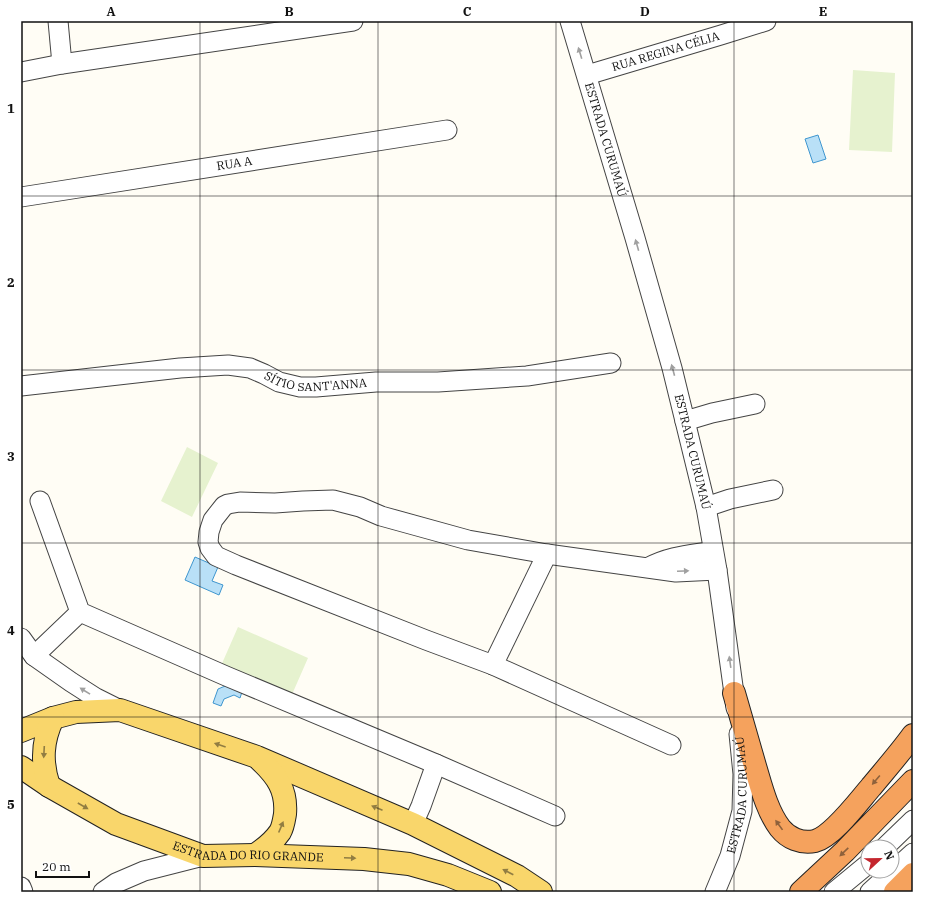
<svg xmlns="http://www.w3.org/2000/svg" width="934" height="913" viewBox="0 0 934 913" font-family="'IBM Plex Serif',serif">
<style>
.pitch{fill:#e6f2cf}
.water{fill:#b9e0f7;stroke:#3f96cf}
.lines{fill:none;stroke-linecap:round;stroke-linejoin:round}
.minor-casing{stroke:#444;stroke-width:21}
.major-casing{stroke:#222;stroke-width:24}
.highway-casing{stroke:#222;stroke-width:24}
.minor{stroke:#fff;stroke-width:19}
.major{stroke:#f9d66b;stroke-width:22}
.highway{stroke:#f5a25d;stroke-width:22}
.oneway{fill:#a0a0a0}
.oneway2{fill:#917d42}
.oneway3{fill:#8e613b}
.grid{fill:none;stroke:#111;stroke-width:1;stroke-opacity:0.55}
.labels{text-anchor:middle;stroke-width:4;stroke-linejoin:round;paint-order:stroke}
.street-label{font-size:12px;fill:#111;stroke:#fff}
.neatline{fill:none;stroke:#111;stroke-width:1.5}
.grid-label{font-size:13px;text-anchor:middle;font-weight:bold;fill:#111}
</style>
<rect width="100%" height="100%" fill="#fffdf5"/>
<path class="pitch" d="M853,70L895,73L892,152L849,150Z
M187,447L218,463L192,517L161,501Z
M238,627L308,658L290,699L220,668Z"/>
<path class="water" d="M818,135L826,159L813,163L805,139Z
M195,557L218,567L212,581L223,585L219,595L185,580Z
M230,684L243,689L240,698L234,695L224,699L221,706L213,703L218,689Z"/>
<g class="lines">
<g class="minor-casing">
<g id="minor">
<path d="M58,21L62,64"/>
<path id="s1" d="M570,21L635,238L672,368L685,421L706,507L717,570L736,708"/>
<path d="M21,72L62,64L353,21"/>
<path id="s2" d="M587,75L721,35L766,21"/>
<path id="s3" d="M21,197L447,130"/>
<path id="s4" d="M21,386L180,368L228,365L250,368L264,374L279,382L300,387H316L376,382H438L527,376L611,363"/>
<path d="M685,421L712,413L755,404"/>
<path d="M40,501L80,612L226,676L436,764L555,816"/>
<path d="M706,507L730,499L773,490"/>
<path d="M649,567C670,556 689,555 713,551"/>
<path d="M21,638L34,656L71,682L96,698L120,710"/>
<path d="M34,656L80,612"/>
<path d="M493,665L547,554"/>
<path d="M671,745L493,665L426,640L236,565L216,556L210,548L208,542L209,532L213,520L224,506L228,504L240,502L275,503L303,501L333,500L360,507L381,516L468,540L547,554L676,572L717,570"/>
<path d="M413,824L421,806L436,764"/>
<path d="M885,847L913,820"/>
<path d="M21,887L23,892"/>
<path d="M103,892L116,883L144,871L203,856"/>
<path id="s5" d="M715,892L730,856L742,811L743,774L739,734"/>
<path d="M834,892L868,864"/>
<path d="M870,892L913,853"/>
</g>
</g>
<g class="major-casing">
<g id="major">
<path d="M21,731L53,718L76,712L120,710L257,757L413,824L517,876L541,892"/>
<path id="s6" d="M21,767L49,786L116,824L203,856L255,855L364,859L409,864L448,875L490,892"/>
<path d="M49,786C41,762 42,741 53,718"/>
<path d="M255,855C264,849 274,841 280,832C283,827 284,820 285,814C287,790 277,776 260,760"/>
</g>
</g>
<g class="highway-casing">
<path id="highway" d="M734,693C741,717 748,742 755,766C761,786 767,811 780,828C788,838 801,844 815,841C833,836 858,802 871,787C885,770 900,753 913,735
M801,892L845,851L913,781
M895,892L913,874"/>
</g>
<use href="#minor" class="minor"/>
<use href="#major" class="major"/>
<use href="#highway" class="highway"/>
</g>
<defs><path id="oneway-solid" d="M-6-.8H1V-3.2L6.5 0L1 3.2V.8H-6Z"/></defs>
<g class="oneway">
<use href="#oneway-solid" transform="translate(580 53) rotate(-107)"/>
<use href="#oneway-solid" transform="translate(637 245) rotate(-106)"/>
<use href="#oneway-solid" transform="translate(673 370) rotate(-105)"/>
<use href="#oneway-solid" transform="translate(683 571) rotate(-3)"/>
<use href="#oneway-solid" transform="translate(730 662) rotate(-98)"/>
<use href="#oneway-solid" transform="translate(85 691) rotate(-148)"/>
</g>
<g class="oneway2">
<use href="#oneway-solid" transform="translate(220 745) rotate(-161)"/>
<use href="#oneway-solid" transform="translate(44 752) rotate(93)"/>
<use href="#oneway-solid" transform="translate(83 806) rotate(30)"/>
<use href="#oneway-solid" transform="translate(377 808) rotate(-157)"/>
<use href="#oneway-solid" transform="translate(281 827) rotate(-67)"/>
<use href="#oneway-solid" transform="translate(350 858) rotate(2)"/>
<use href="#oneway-solid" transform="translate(508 872) rotate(-153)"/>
</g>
<g class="oneway3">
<use href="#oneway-solid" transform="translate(876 780) rotate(130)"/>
<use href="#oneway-solid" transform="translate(779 825) rotate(-126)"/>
<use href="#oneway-solid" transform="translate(844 852) rotate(136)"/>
</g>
<path class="grid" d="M200,21V892M378,21V892M556,21V892M734,21V892M21,196H913M21,370H913M21,543H913M21,717H913"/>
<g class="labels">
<g class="street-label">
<text dy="4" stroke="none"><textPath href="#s2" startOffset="82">RUA REGINA CÉLIA</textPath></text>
<text dy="4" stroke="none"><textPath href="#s1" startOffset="124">ESTRADA CURUMAÚ</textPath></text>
<text dy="4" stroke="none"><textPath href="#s3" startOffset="216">RUA A</textPath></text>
<text dy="4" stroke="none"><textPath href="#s4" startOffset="299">SÍTIO SANT'ANNA</textPath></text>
<text dy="4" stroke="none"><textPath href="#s1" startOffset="448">ESTRADA CURUMAÚ</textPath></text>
<text dy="4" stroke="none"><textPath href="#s5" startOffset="101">ESTRADA CURUMAÚ</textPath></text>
<text dy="4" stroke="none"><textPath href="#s6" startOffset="248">ESTRADA DO RIO GRANDE</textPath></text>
</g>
</g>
<rect width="934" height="913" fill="none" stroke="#ffffff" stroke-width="44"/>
<g transform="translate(880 859) rotate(68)"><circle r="19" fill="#ffffff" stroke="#a0a0a0"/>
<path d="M0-3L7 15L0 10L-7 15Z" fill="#c4262e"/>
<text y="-6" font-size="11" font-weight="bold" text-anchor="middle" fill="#111111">N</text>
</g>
<path d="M36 871v6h53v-6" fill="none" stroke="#111111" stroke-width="2"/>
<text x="42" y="871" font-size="12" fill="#111111" stroke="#ffffff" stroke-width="3" paint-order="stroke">20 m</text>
<rect x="22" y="22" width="890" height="869" class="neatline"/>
<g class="grid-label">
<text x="111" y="16">A</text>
<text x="289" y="16">B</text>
<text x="467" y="16">C</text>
<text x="645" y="16">D</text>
<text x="823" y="16">E</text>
<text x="11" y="113">1</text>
<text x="11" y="287">2</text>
<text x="11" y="461">3</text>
<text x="11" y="635">4</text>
<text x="11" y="809">5</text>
</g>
</svg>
